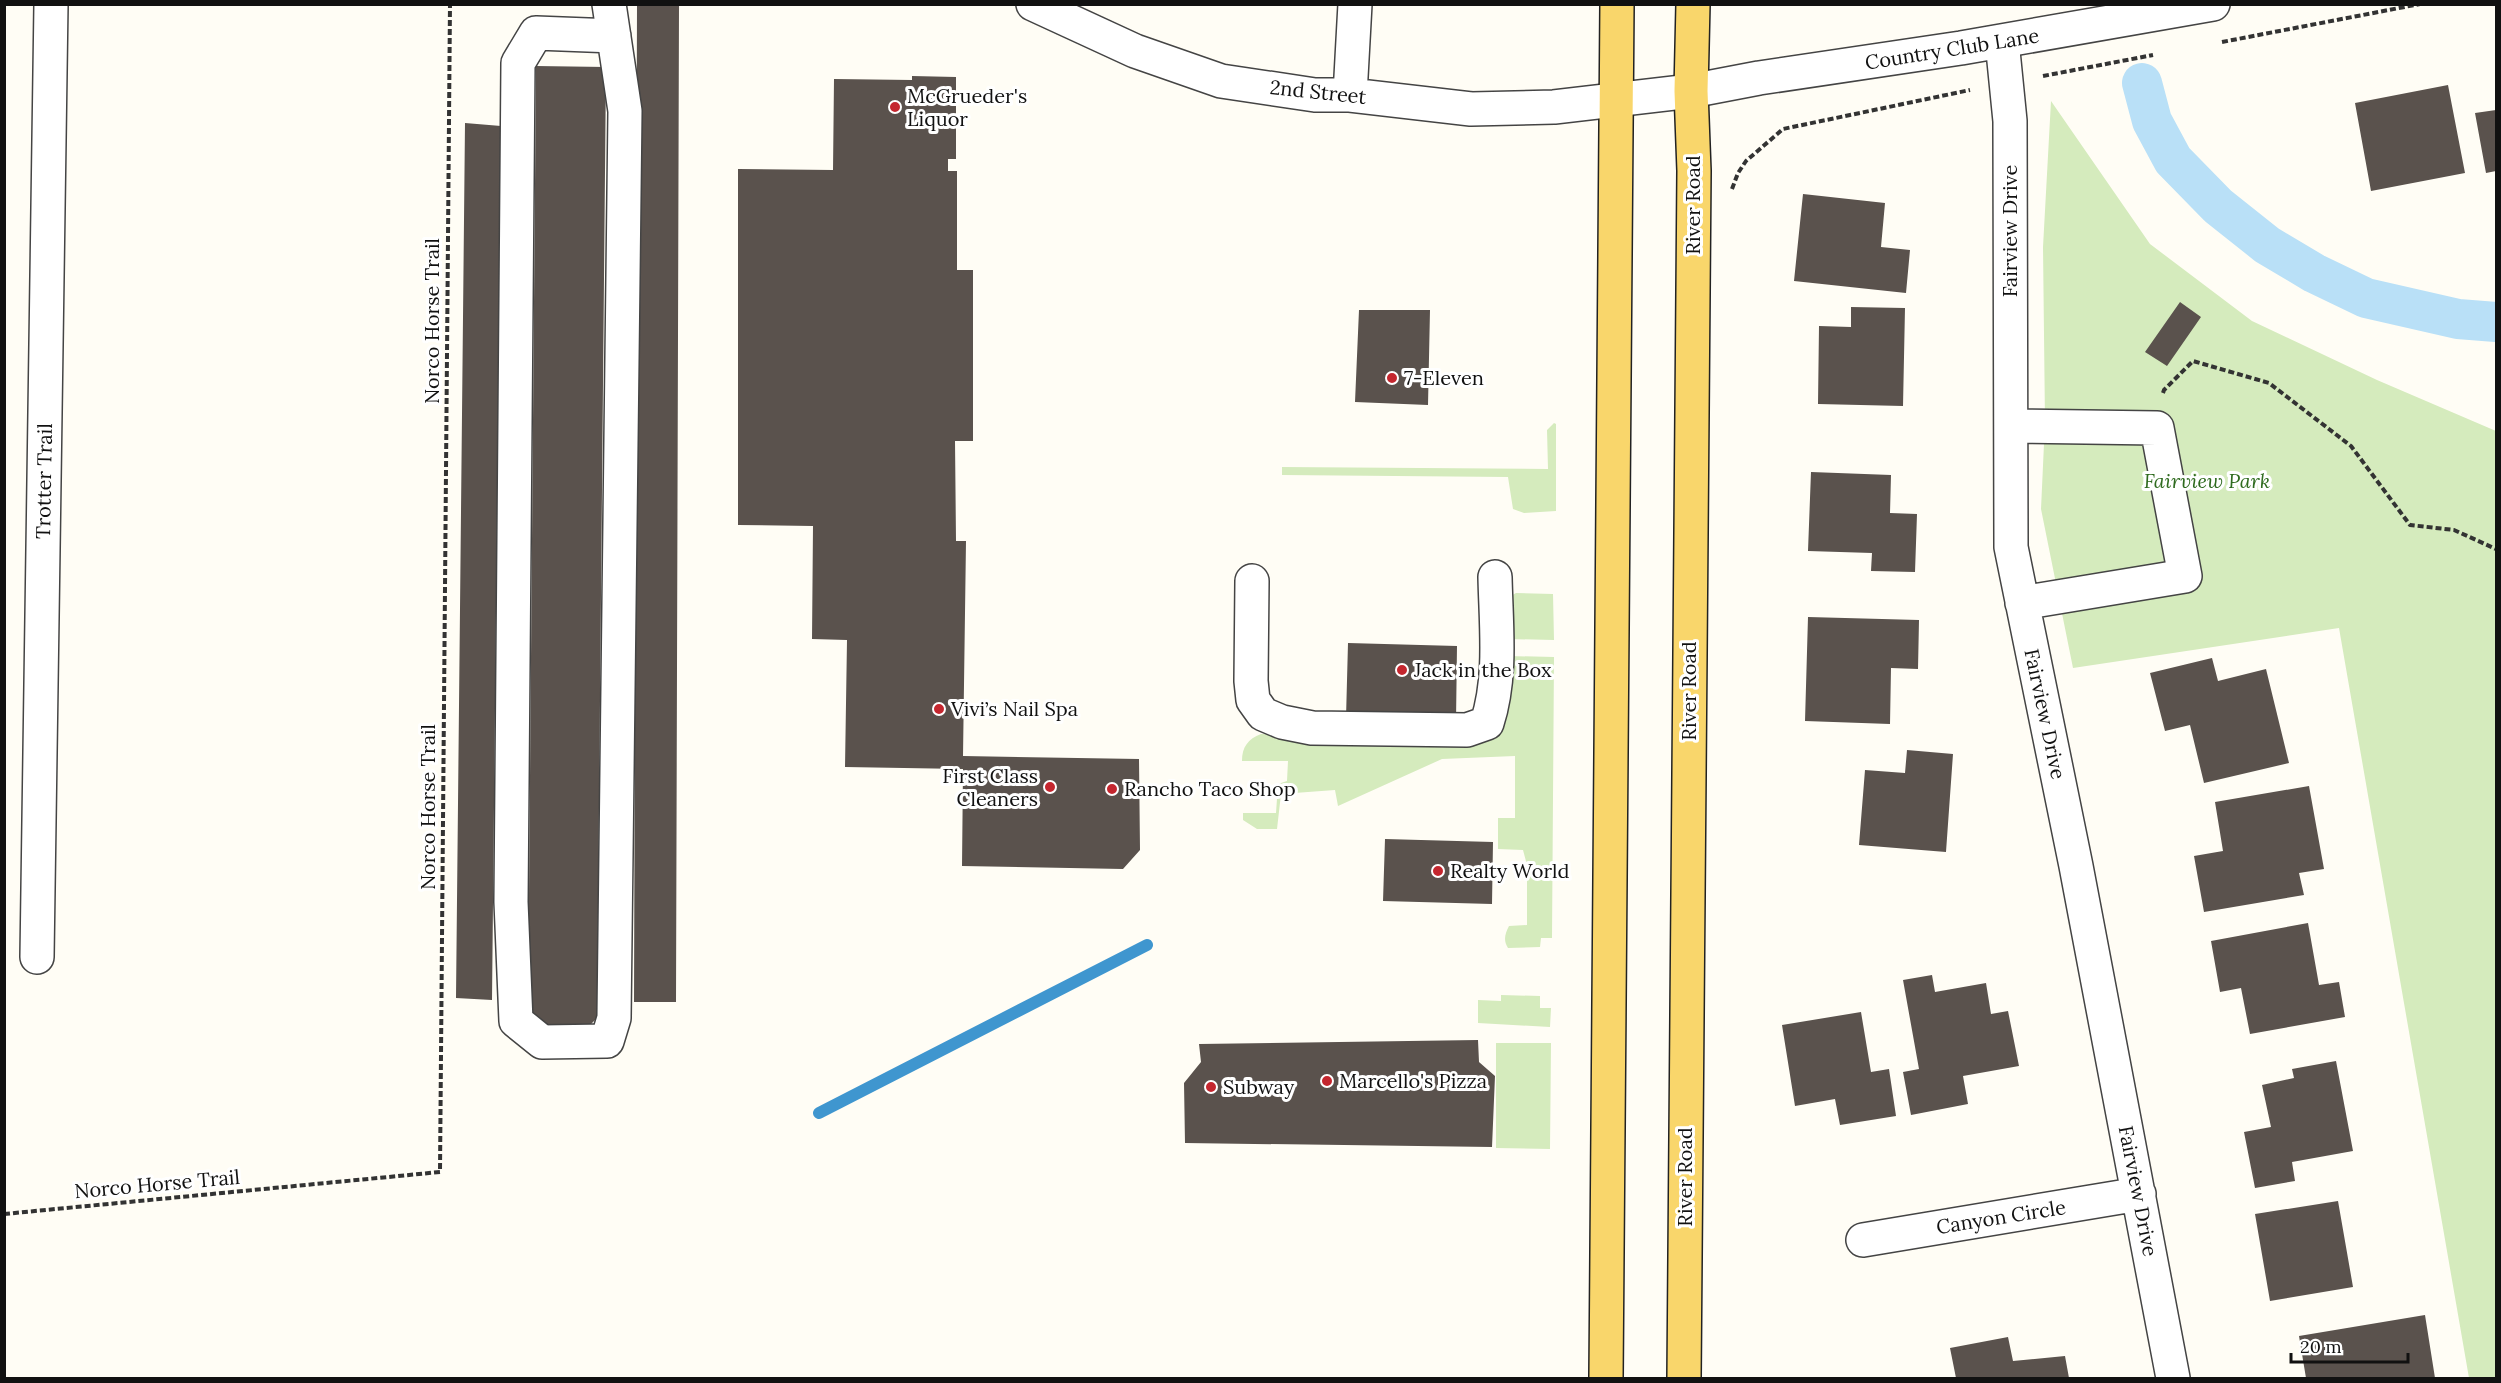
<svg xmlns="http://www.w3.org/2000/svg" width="2501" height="1383" viewBox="0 0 2501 1383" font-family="Lora,serif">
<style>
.green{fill:#d5ebbd}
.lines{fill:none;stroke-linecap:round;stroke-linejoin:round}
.stream{stroke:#3f96cf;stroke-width:12}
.canal{stroke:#b9e0f7;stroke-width:40}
.building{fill:#5a524d}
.minor-casing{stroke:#444;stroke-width:36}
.major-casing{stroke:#222;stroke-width:36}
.path{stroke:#333;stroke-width:4;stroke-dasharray:6 3;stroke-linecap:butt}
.minor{stroke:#fff;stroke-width:33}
.major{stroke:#f9d66b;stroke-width:33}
.poi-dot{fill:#c4262e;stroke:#fff;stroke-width:2}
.labels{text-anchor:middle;stroke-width:6;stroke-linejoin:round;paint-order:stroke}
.street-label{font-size:20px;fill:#111;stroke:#fff}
.poi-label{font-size:20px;fill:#111;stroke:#fff;text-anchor:start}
.park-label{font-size:20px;font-style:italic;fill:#2f6b1f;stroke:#fff}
</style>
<rect width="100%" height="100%" fill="#fffdf5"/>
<path class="green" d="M2051,101L2150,244L2252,321L2377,380L2496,431V1378H2469L2339,628L2073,668L2041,509L2045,422L2043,247Z
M1554,423L1556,424V511L1524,513L1513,509L1508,477L1282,475V467L1548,469L1547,430Z
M1516,593L1553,594L1554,640L1508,639L1509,597Z
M1508,656L1554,657L1552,938H1541L1540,947L1508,948C1503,940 1505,934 1509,926L1527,925V865L1523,850L1498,849V818H1515V756L1442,759L1338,806L1335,790L1281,794L1277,829H1257L1243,820V813H1276L1278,784L1287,781L1288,761H1242C1242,747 1248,739 1261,734L1351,738L1462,737Z
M1501,995L1540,996V1008H1551L1550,1027L1478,1023V1000L1501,1001Z
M1496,1043H1551L1550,1149L1496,1148Z"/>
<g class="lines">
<path class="stream" d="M819,1113L1147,945"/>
<path class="canal" d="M2142,83L2152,121L2173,160L2218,206L2267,245L2314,273L2366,298L2458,319L2496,322"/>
</g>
<path class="building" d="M637,4H679L676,1002H634Z
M536,66L606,67L597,1018L585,1030L542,1028L528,1013Z
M912,76L956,77V159H948V171H957V270H973V441H955L956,541H966L963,756L1139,759L1140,850L1123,869L962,866L963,769L845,767L847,640L812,639L813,526L738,525V169L833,170L834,79L912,80Z
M2448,85L2465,173L2371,191L2355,103Z
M2496,110V171L2486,173L2475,113Z
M465,123L501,126L492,1000L456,998Z
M1803,194L1885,203L1881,247L1910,250L1906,293L1794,281Z
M2180,302L2201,317L2167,366L2145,352Z
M1851,307L1905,308L1903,406L1818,404L1819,326L1851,327Z
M1359,310H1430L1428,405L1355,402Z
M1811,472L1891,475L1890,513L1917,514L1915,572L1871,571L1872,553L1808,551Z
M1808,617L1919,620L1918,669L1891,668L1890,724L1805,721Z
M1348,643L1457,646L1456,721L1346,718Z
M2212,658L2218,681L2266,669L2289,763L2204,783L2190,725L2165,731L2150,673Z
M1907,750L1953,754L1946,852L1859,845L1865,770L1905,773Z
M2309,786L2324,869L2299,873L2304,895L2204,912L2194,856L2223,851L2215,802Z
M1385,839L1493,842L1492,904L1383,901Z
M2308,923L2319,985L2339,982L2345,1017L2250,1034L2241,988L2220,992L2211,941Z
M1932,975L1935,992L1986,983L1991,1014L2008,1011L2019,1066L1963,1076L1968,1104L1911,1115L1903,1072L1919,1069L1903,980Z
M1861,1012L1871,1072L1889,1069L1896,1116L1840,1125L1835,1099L1795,1106L1782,1025Z
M1478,1040L1479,1062L1495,1076L1492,1147L1185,1143L1184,1083L1201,1062L1199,1044Z
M2336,1061L2353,1151L2292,1162L2295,1181L2255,1188L2244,1132L2271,1127L2262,1085L2294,1078L2292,1069Z
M2338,1201L2353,1287L2270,1301L2255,1214Z
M2425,1315L2435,1378H2306L2299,1336Z
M2008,1337L2013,1361L2065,1356L2069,1378H1956L1950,1348Z"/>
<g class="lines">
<g class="minor-casing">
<path id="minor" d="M609,4L625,111L614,1018L607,1041L542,1042L516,1021L511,902L518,63L536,33L614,36
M1033,4L1135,51L1221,81L1315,95H1350L1471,109L1554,107L1691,91L1759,78L1961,48L2213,4
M2002,41L2010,121L2011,547L2076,866L2173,1378
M1350,95L1355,4
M2011,426L2157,428L2185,576L2022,603
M1252,581L1251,681L1253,700L1263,714L1282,722L1312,728L1467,730L1487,723C1502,677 1496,625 1495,577
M37,957L51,4
M1863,1240L2139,1194"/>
</g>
<g class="major-casing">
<path id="major" d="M1606,1378L1617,4
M1684,1378L1694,171L1691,91L1693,4"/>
</g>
<path class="path" d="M2222,42L2420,4
M2043,76L2153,55
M1732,189L1738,173L1746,161L1783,129L1970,90
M2163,393L2164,390L2193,361L2269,383L2351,446L2410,525L2454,530L2496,549
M4,1214L440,1172L450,4"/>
<use href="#minor" class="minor"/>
<use href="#major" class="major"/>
</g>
<g class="poi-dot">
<circle cx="895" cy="107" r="6"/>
<circle cx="1392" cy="378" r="6"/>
<circle cx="1402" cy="670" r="6"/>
<circle cx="939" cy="709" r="6"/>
<circle cx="1050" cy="787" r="6"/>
<circle cx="1112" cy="789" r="6"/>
<circle cx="1438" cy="871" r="6"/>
<circle cx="1327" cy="1081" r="6"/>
<circle cx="1211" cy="1087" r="6"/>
</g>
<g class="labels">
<g class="street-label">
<text transform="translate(1952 49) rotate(-9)" y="7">Country Club Lane</text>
<text transform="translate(1318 92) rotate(6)" y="7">2nd Street</text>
<text transform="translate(1693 205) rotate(-90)" y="7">River Road</text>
<text transform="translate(2010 231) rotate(-90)" y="7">Fairview Drive</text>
<text transform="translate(432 321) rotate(-90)" y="7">Norco Horse Trail</text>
<text transform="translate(44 481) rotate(-89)" y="7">Trotter Trail</text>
<text transform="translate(1689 691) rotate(-90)" y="7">River Road</text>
<text transform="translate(2045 714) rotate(78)" y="7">Fairview Drive</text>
<text transform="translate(428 807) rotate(-90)" y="7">Norco Horse Trail</text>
<text transform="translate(1685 1177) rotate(-90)" y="7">River Road</text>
<text transform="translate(157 1184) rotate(-5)" y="7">Norco Horse Trail</text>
<text transform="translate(2138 1191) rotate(79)" y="7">Fairview Drive</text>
<text transform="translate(2001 1217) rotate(-9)" y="7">Canyon Circle</text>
</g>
<g class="poi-label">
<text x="907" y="103">McGrueder's<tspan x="907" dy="23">Liquor</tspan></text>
<text x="1404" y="385">7-Eleven</text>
<text x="1414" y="677">Jack in the Box</text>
<text x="951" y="716">Vivi’s Nail Spa</text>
<text x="1038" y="783" text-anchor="end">First Class<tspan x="1038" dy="23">Cleaners</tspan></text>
<text x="1124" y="796">Rancho Taco Shop</text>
<text x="1450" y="878">Realty World</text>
<text x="1339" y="1088">Marcello's Pizza</text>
<text x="1223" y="1094">Subway</text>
</g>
<g class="park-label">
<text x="2207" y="488">Fairview Park</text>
</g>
</g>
<rect width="2501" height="1383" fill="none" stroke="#111111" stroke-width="12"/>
<path d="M2291 1353v9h117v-9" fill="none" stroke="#111111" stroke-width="3"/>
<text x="2300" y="1353" font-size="18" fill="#111111" stroke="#ffffff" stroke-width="4.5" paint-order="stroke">20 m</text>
</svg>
